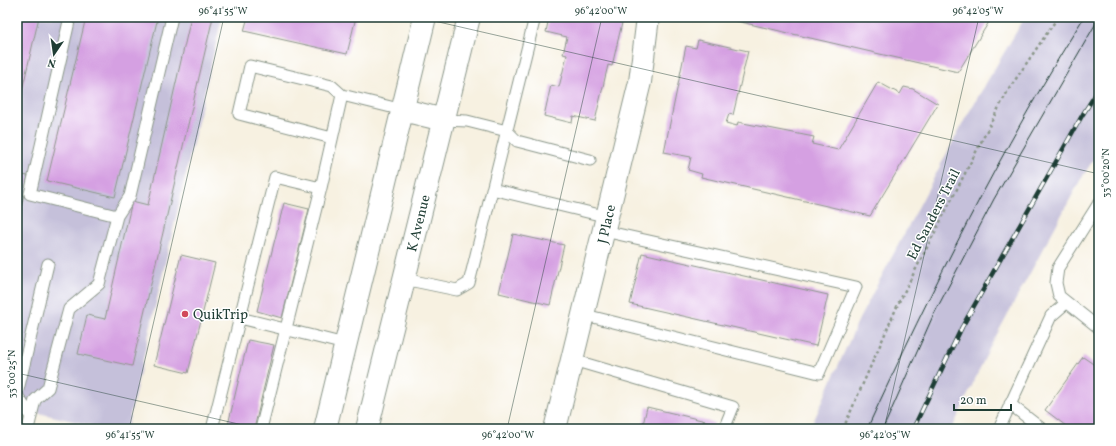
<svg xmlns="http://www.w3.org/2000/svg" width="1116" height="446" viewBox="0 0 1116 446" font-family="Vollkorn,serif">
<style>
.industrial{fill:#c5c0da}
.building{fill:#d5a0e2}
.lines{fill:none;stroke-linecap:round;stroke-linejoin:round}
.lane-casing{stroke:#8b978a;stroke-width:13}
.street-casing{stroke:#8b978a;stroke-width:24}
.secondary-casing{stroke:#8b978a;stroke-width:24}
.path{stroke:#8b978a;stroke-width:2.5;stroke-dasharray:3 3;stroke-linecap:butt}
.lane{stroke:#fff;stroke-width:11}
.street{stroke:#fff;stroke-width:22}
.secondary{stroke:#fff;stroke-width:22}
.tram{stroke:#1f3d34;stroke-width:1}
.rail-casing{stroke:#1f3d34;stroke-width:4.5}
.rail{stroke:#fff;stroke-width:3;stroke-dasharray:9;stroke-linecap:butt}
.ticks{fill:none;stroke:#1f3d34;stroke-width:1;stroke-opacity:0.45}
.poi-dot{fill:#d1495b;stroke:#fff;stroke-width:1.5}
.labels{text-anchor:middle;stroke-width:3;stroke-linejoin:round;paint-order:stroke}
.street-label{font-size:14px;fill:#1f3d34;stroke:#fff}
.poi-label{font-size:14px;fill:#1f3d34;stroke:#fff;text-anchor:start}
.neatline{fill:none;stroke:#1f3d34;stroke-width:1.5}
.ticks-label{font-size:10px;text-anchor:middle;fill:#1f3d34}
</style>
<rect width="100%" height="100%" fill="#fff"/>
<filter id="ink" filterUnits="userSpaceOnUse"><feTurbulence type="fractalNoise" baseFrequency=".025" numOctaves="2"/><feDisplacementMap in="SourceGraphic" scale="8" xChannelSelector="R" yChannelSelector="G"/><feConvolveMatrix kernelMatrix="1 2 1 2 8 2 1 2 1" color-interpolation-filters="sRGB"/></filter>
<filter id="wash" filterUnits="userSpaceOnUse"><feTurbulence type="fractalNoise" baseFrequency=".012" numOctaves="4" result="noise"/><feDisplacementMap in="SourceGraphic" scale="16" xChannelSelector="R" yChannelSelector="G"/><feGaussianBlur stdDeviation="0.9" result="paint"/><feColorMatrix in="noise" values="0 0 0 0 0 0 0 0 0 0 0 0 0 0 0 0 0 1.4 0 .05"/><feComposite in="paint" operator="in"/></filter>
<g filter="url(#wash)">
<rect width="100%" height="100%" fill="#f7f1e1"/>
<path class="industrial" d="M17,17H222L127,429H107L17,408Z
M1025,17H1099V151L1081,179L989,349L952,429H810L859,319L965,119Z"/>
<g id="blocks">
<path class="building" d="M17,17H39L18,108H17Z
M86,17H158L115,197L47,181Z
M191,17H213L132,366L78,354L87,315L105,319L132,201L148,205Z
M248,17H356L347,54L244,31Z
M549,17H621L619,22L622,23L612,66L608,65L595,121L573,116L572,123L544,116L551,85L559,87L567,55L563,54L567,37L546,32Z
M719,17H992L958,72Z
M698,40L748,51L733,115L729,114L726,123L737,126L738,122L814,137L812,144L838,150L878,82L900,94L904,87L913,89L938,104L870,216L701,177L702,174L688,170L691,157L664,152L686,46L696,48Z
M17,174L28,176L18,222H17Z
M284,203L309,209L282,318L257,311Z
M513,234L564,245L550,305L499,293Z
M642,253L828,295L816,346L630,304Z
M181,255L215,263L188,373L154,365Z
M248,340L274,345L254,429H227Z
M1083,357L1099,368V429H1070L1045,410Z
M647,407L714,423L712,429H642Z"/>
</g>
</g>
<g filter="url(#ink)">
<use href="#blocks" fill-opacity="0" stroke="#8b978a" stroke-width="1"/>
<g class="lines">
<g class="lane-casing">
<path id="lane" d="M70,17L30,194L117,216
M342,95L403,110
M444,120L467,121L507,131L517,141L590,160
M492,189L608,217
M1099,203L1058,268L1056,283L1059,296L1099,328
M404,279L457,290L469,283L535,17
M585,315L819,373L856,287L604,231
M240,318L345,344
M573,360L733,407L724,429
M17,394L48,264
M17,395L31,417
M1010,404L1042,429
M28,429L35,400L48,388L69,309L99,284L117,216L130,196L172,17
M212,429L275,177L321,188L342,95L332,86L250,66L239,114L332,138
M261,429L321,188
M999,429L1051,316L1066,303"/>
</g>
<g class="street-casing">
<path id="street" d="M555,429L640,82L648,17"/>
</g>
<g class="secondary-casing">
<path id="secondary" d="M403,110L444,120
M325,429L425,17
M367,429L469,17"/>
</g>
<path class="path" d="M843,429L899,302L997,111L1009,89L1058,17"/>
<use href="#lane" class="lane"/>
<use href="#street" class="street"/>
<use href="#secondary" class="secondary"/>
<path class="tram" d="M867,429C932,288 1001,149 1084,17
M883,429L932,318L994,199L1099,18"/>
<g class="rail-casing">
<path id="rail" d="M913,429L962,327L1083,114L1099,89"/>
</g>
<use href="#rail" class="rail"/>
</g>
</g>
<path class="ticks" d="M417,17L1099,174M17,373L260,429M129,429L224,17M507,429L602,17M884,429L979,17"/>
<circle class="poi-dot" cx="185" cy="314" r="4"/>
<g class="labels">
<g class="street-label">
<text transform="translate(933 214) rotate(-63)" y="5">Ed Sanders Trail</text>
<text transform="translate(418 223) rotate(-76)" y="5">K Avenue</text>
<text transform="translate(606 224) rotate(-77)" y="5">J Place</text>
</g>
<g class="poi-label">
<text x="193" y="319">QuikTrip</text>
</g>
</g>
<rect width="1116" height="446" fill="none" stroke="#fff" stroke-width="44"/>
<g transform="translate(54 54) rotate(193)" stroke="#ffffff" stroke-width="3" paint-order="stroke">
<path d="M0-3L7 15L0 10L-7 15Z" fill="#1f3d34"/>
<text y="-6" font-size="11" font-weight="bold" text-anchor="middle" fill="#1f3d34">N</text>
</g>
<path d="M954 404v6h57v-6" fill="none" stroke="#1f3d34" stroke-width="2"/>
<text x="960" y="404" font-size="12" fill="#1f3d34" stroke="#ffffff" stroke-width="3" paint-order="stroke">20 m</text>
<rect x="22" y="22" width="1072" height="402" class="neatline"/>
<g class="ticks-label">
<text x="223" y="14">96°41'55"W</text>
<text x="601" y="14">96°42'00"W</text>
<text x="978" y="14">96°42'05"W</text>
<text transform="translate(1105 173) rotate(-90)" y="4">33°00'20"N</text>
<text transform="translate(11 374) rotate(-90)" y="4">33°00'25"N</text>
<text x="130" y="438">96°41'55"W</text>
<text x="508" y="438">96°42'00"W</text>
<text x="885" y="438">96°42'05"W</text>
</g>
</svg>
